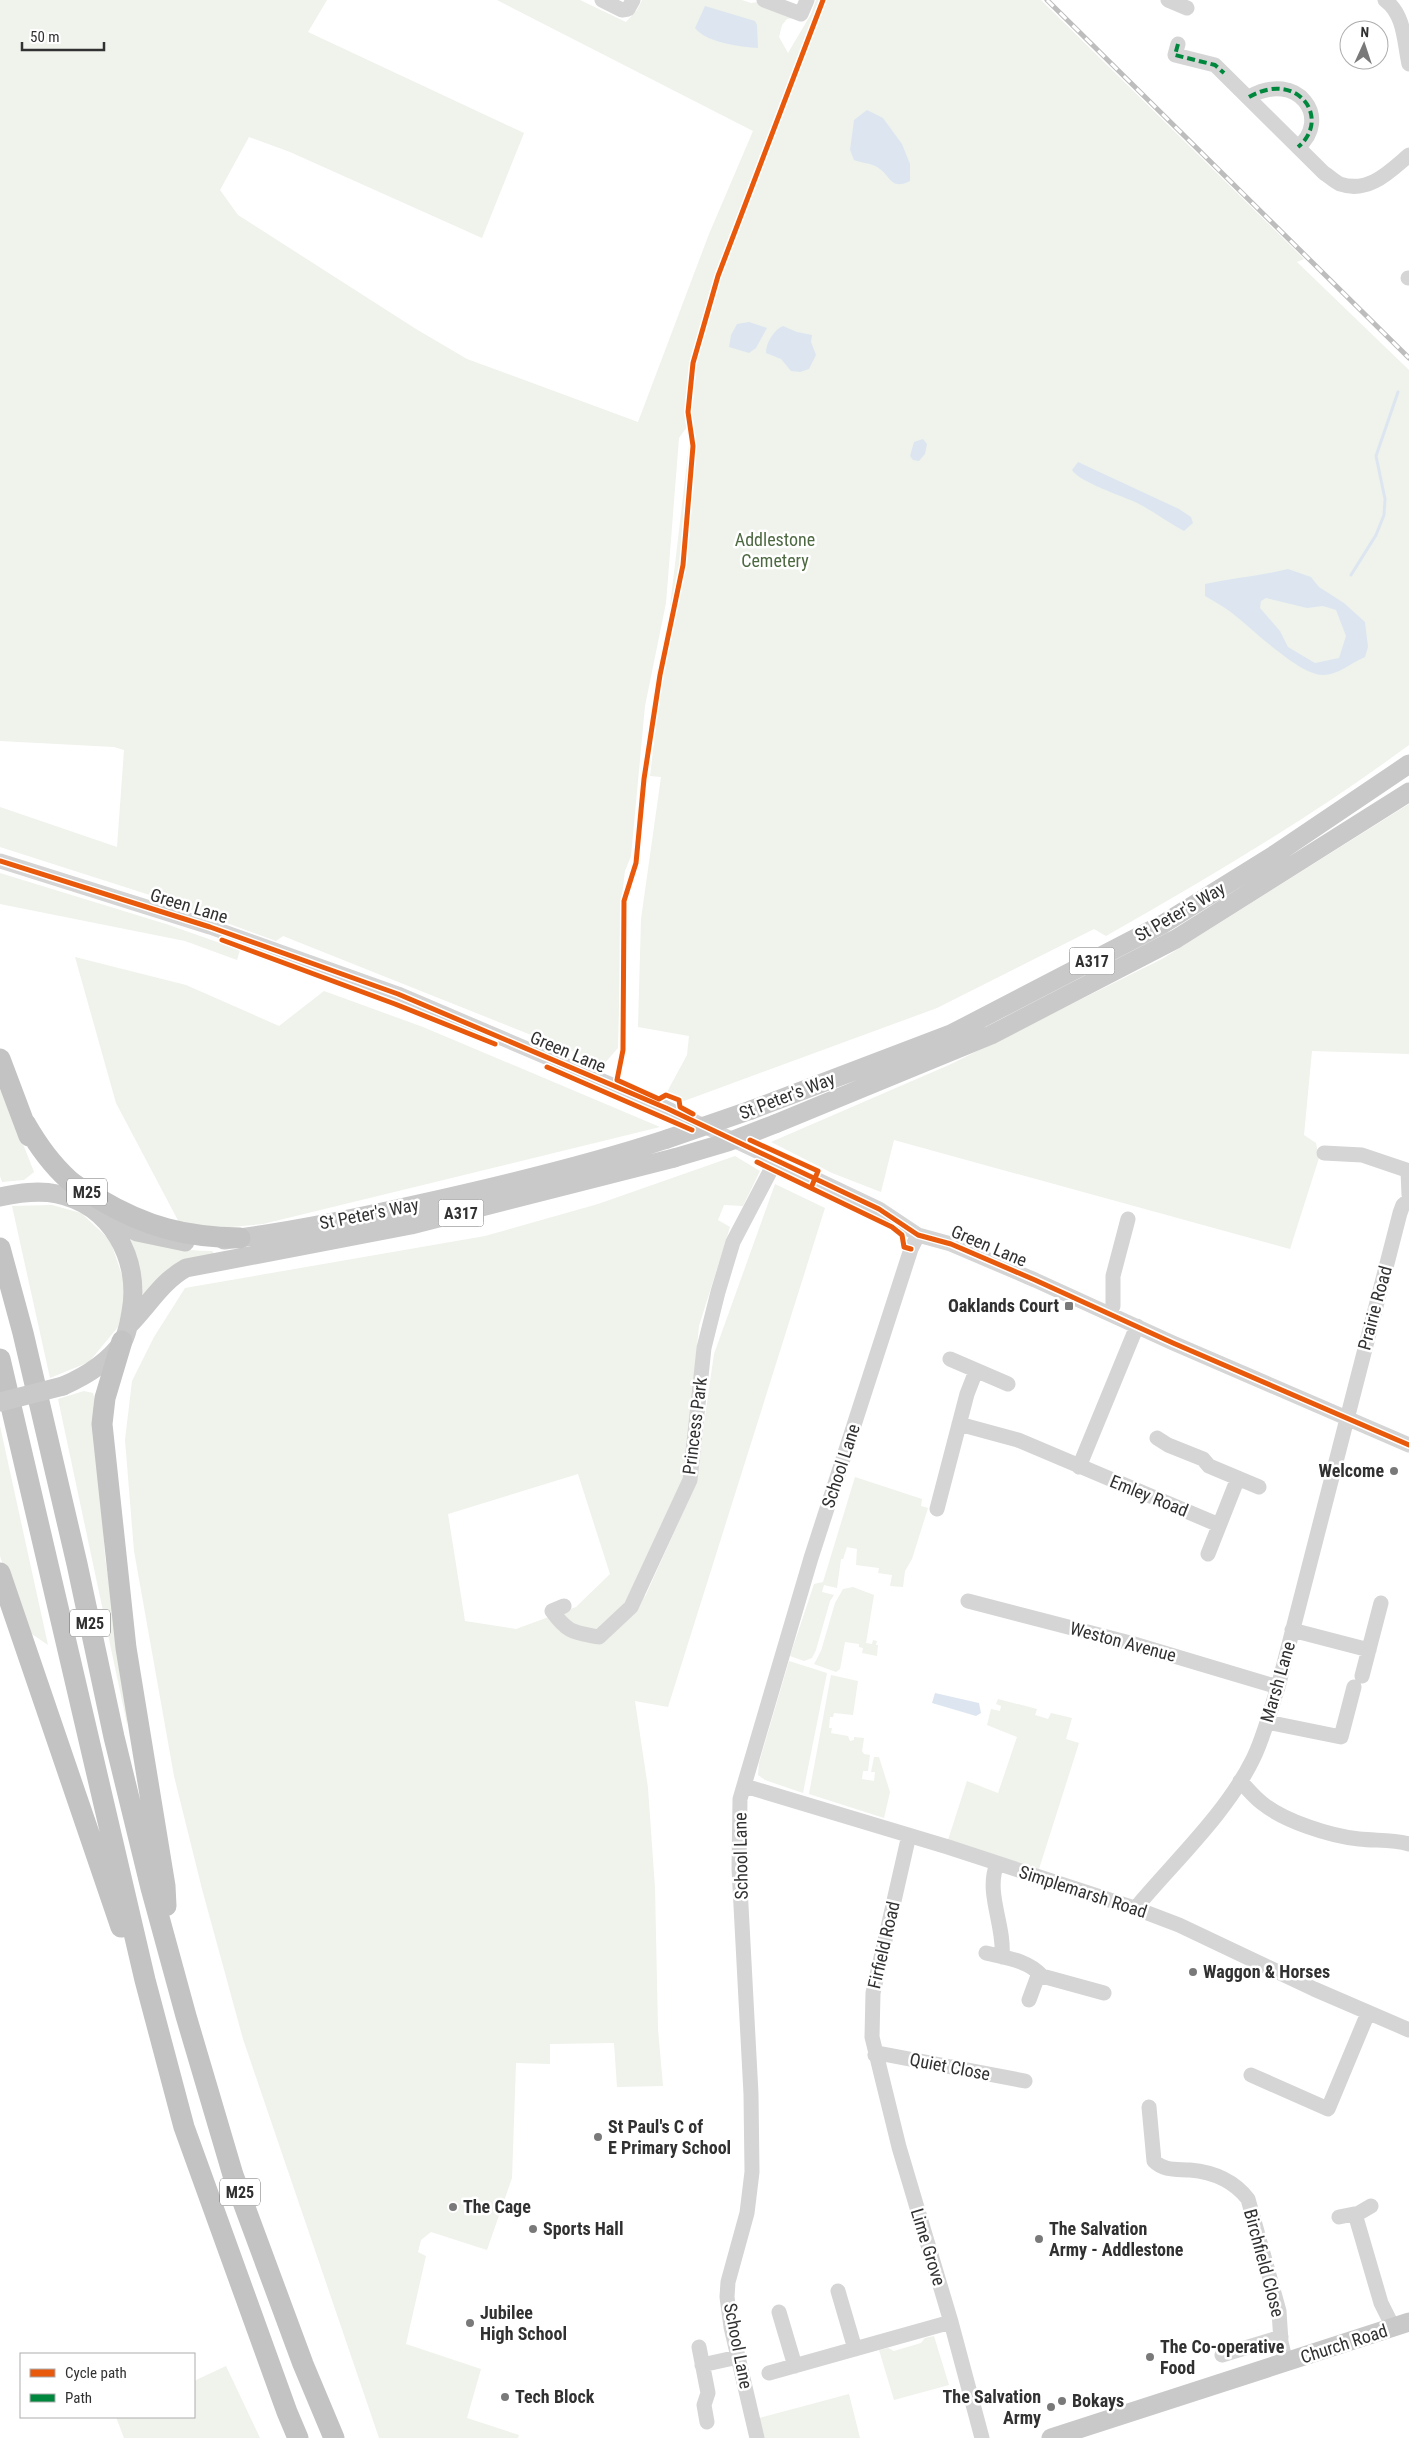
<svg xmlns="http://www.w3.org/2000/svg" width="1409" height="2438" viewBox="0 0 1409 2438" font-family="'Roboto Condensed',sans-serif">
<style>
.green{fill:#eff3ec;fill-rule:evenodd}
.water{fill:#dde6f0;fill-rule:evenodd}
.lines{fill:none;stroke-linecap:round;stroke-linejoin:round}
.stream{stroke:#dde6f0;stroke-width:3}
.minor{stroke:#d5d5d5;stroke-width:15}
.major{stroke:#c9c9c9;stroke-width:19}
.highway{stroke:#c3c3c3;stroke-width:21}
.rail-casing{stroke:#bdbdbd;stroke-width:5}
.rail{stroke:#fff;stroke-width:3;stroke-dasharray:9;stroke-linecap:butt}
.major-bridge{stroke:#c9c9c9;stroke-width:19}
.quiet{stroke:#00873e;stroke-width:4;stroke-dasharray:8 4;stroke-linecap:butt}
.cycleway-casing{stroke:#fff;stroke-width:8}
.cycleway{stroke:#e8590c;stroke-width:5}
.poi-dot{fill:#797979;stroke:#fff;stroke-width:2}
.labels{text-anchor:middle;stroke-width:5;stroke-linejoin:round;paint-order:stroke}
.shield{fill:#fff;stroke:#6f6f6f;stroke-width:1}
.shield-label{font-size:16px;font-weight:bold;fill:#313131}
.park-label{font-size:18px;fill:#4d6941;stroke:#fff}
.street-label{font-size:18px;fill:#313131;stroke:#fff}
.poi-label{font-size:18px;font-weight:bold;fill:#313131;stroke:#fff;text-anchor:start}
</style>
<rect width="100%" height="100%" fill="#fff"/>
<path class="green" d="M0,0H327L308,32L524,133L482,238L290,152L249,137L220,190L238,215L416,329L467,359L638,422L709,234L753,131L497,0H580L626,22L637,10L642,0H742L751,3L758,2L793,18L787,19L782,25L779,37L788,53L811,14L816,0H1041L1304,259L1297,262L1409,370V745C1313,816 1210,877 1106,936L1094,929L937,1008L684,1101L667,1092L687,1055L689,1036L638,1027L641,919L661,777L650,776L692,420L679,438L666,603L645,706L631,856L625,871L622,895L618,1048L604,1064L283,936L276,941L156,897L0,847V807L117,847L124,750L114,747L0,741Z
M1409,804V1054L1312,1051L1304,1135L1316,1143L1319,1158L1290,1249L894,1140L881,1192L832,1173L771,1142L949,1065L1162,959Z
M0,873L166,924L240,950L237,960L185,941L0,904Z
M75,957L186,985L279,1026L324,991L423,1027L660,1127L263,1224L209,1229L182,1228L116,1103Z
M0,1085L34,1172L24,1180L2,1182L0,1176Z
M735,1156L760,1171L743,1206L724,1205L718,1220L730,1227L699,1326L684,1475L651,1568L644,1599L695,1486L714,1354L775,1184L825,1208L668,1707L635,1701L648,1788L655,1888L658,2029L663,2086L617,2087L614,2043L550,2044V2064L516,2063L512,2178L487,2250L431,2232L421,2240L418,2252L426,2256L406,2344L481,2369L467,2418L519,2435L518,2438H379L243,2039L202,1889L174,1776L134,1551L125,1440L132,1381L154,1337L185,1288L485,1236L598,1204ZM578,1474L610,1574L576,1607L516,1629L465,1621L448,1514Z
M52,1205L81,1213L110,1240L127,1290L118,1327L89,1362L50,1378L12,1206Z
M128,1235C156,1245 182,1251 212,1251L216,1256L142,1301C141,1277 139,1257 128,1235Z
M84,1391L93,1393L95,1401L105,1557L127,1701V1724L58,1399Z
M0,1426L48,1645L23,1628L0,1556Z
M855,1477L922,1499L921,1506L928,1508L912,1559L905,1571L903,1587L890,1586L892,1575L878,1573L879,1568L856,1565L857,1549L847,1547L843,1559H841L837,1588L824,1585L822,1592L834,1595L830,1601L816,1650L812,1658L804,1661L790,1656L814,1584L823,1582Z
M853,1587L874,1595L866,1643L872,1644L873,1640L877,1641L876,1645H878L877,1656L862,1653L863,1648L859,1647V1644L845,1642L840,1669L836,1672L814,1664L821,1651L835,1603L843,1589Z
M789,1661L827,1673L803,1793L765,1780L758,1775L759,1763Z
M831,1675L858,1681L853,1715L834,1713L833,1717H830L829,1728H832L831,1733L848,1736L850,1741L854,1740V1737L864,1738L862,1751L864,1754L870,1755L868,1771H863L862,1779L874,1781L875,1772H871L874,1757H879L890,1792L884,1818L809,1794Z
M998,1699L1037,1709L1035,1715L1048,1719L1051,1713L1072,1718L1066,1739L1079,1743L1039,1869L948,1840L967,1781L998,1793L1017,1737L987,1725L991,1709L1000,1711L1001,1706L996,1704Z
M934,2336L949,2385L894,2400L879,2350L888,2348L894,2351L921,2343L925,2338Z
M226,2366L260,2438H124L116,2417H194V2381Z
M849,2394L860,2438H763L759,2418Z"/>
<path class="water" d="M705,6L755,21L757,25L758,48C741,47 705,42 695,28Z
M867,110L883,118L902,144L910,164V181C890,191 891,175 877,167C871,163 861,163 854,160L850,150L854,120Z
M749,322L767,328L756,348L749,353L729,347L731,335L737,324Z
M783,326L797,332L812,335L811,342L816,355L809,369L800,372L791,371L781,359L766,353C766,342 774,330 783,326Z
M923,439L927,444L925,454L919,461L913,460L910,456L914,442Z
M1078,462L1179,509L1191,517L1193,523L1184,531C1167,522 1153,511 1137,503C1123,496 1079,482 1072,470Z
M1288,569L1311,577L1319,587L1344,603L1365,622L1368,647L1365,657C1351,663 1338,675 1323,675C1298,675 1250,626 1228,610C1221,605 1213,601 1205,596V584C1233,578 1260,576 1288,569ZM1266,598L1307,608L1323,606L1336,610L1346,636L1339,658L1315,663L1288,647L1280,631L1260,608L1261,601Z
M935,1693L979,1703L981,1713L976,1716L932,1703Z"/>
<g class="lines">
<path class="stream" d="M1351,575L1376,535L1384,515L1385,499L1376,456L1398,392"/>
<path class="minor" d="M602,0L622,10L628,9L633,0
M764,0L801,14L807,0
M1168,0L1187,8
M1385,0C1405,15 1404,42 1409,64
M1178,44L1175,55L1215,65L1324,173C1329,176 1335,182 1340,184C1369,194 1390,171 1409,155
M1249,97C1298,69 1332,119 1298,147
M1408,278H1409
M0,861L210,927L398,994L666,1108L879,1209L918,1235L951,1244L1035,1280L1173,1343L1409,1445
M1324,1153L1362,1155L1409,1171
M1408,1171L1409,1195
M1109,1313L1113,1306V1276L1128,1219
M950,1359L1008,1384
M959,1424L1018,1440L1219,1525
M1157,1438L1168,1445L1203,1459L1209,1466L1259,1487
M1079,1467L1137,1326
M937,1509L967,1394L976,1371
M1208,1554L1238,1478
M968,1601L1134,1644L1278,1687
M564,1606L552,1611C568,1633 573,1632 599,1637L631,1607L690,1480L704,1348L718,1292L733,1242L775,1162
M1292,1630L1369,1650
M1362,1676L1381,1603
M1267,1722L1341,1737L1354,1687
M1240,1781C1247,1788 1254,1797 1262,1803C1284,1821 1330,1836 1359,1839C1376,1841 1392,1839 1409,1844
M745,1786L948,1847L1137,1909L1179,1925L1314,1989L1409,2030
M909,1835L873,1993L872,2037L899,2147L951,2322L982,2438
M997,1864C985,1893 1005,1925 1002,1957
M1137,1909L1139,1904C1177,1859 1227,1812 1253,1759C1264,1737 1270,1711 1278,1687L1400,1213L1403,1205L1409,1200
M986,1953C1006,1958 1028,1960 1042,1976L1104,1993
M1029,2000L1039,1973
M875,2055L883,2054L1025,2081
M1251,2075L1328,2109L1368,2013
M1149,2107L1154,2161C1164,2171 1176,2169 1190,2170C1213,2172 1234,2181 1248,2199L1279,2311L1281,2342L1286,2363
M1355,2214L1381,2303L1393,2327
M1339,2217L1359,2213L1371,2206
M838,2291L855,2349
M779,2312L795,2366
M699,2347L708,2393L704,2405L707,2422
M1222,2355L1281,2337
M702,2365L738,2357
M769,2373L951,2322
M757,2438L731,2327L727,2297L728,2282L747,2213L752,2172L751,2094L739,1868L740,1799L811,1558L911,1249L918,1235"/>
<path class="major" d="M751,1110L951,1034L1163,924L1274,855L1409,764
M775,1124L991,1035L1176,939L1409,792
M0,1197C19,1193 38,1190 57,1194C111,1205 141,1259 131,1312C129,1322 128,1332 123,1341C108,1363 86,1376 63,1386
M103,1216L137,1232L185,1242
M224,1240C288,1232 352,1219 414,1205C500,1186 584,1166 667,1139
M129,1325C148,1306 162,1281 186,1268L411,1225L674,1158
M1051,2438L1409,2322"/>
<path class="highway" d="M0,1059L29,1136
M25,1123C37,1144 51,1164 69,1180C78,1188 89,1193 99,1199C146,1227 185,1237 240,1238
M0,1248L23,1333L77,1564L114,1737L151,1888L186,2016L233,2175L303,2364L334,2438
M122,1341L105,1398L102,1424L126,1648L165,1886L166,1906
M0,1359L145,1980L184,2127L287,2412L298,2438
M0,1573L121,1927"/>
<g class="rail-casing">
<path id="rail" d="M1047,0L1409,358"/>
</g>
<use href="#rail" class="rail"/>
<path class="major-bridge" d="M667,1139L751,1110
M674,1158L728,1142L775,1124
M0,1402L63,1386"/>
<path class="quiet" d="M1178,44L1175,55L1215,65L1224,73
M1249,97C1298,69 1332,119 1298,147"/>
<g class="cycleway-casing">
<path id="cycleway" d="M0,861L210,927L398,994L666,1108L879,1209L918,1235L951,1244L1035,1280L1173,1343L1409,1445
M222,940L395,1004L495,1044
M547,1067L692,1130
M693,1114L680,1107L679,1100L666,1095L659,1099L617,1080L623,1050L624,901L636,863L644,779L660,675L683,565L693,446L688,412L693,363L718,276L823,0
M750,1140L818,1171L811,1188
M757,1162L892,1227L902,1235L904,1247L911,1249"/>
</g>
<use href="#cycleway" class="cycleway"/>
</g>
<g class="poi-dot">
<rect x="1064" y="1301" width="10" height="10" rx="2.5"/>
<circle cx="1394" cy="1471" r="5"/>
<circle cx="1193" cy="1972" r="5"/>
<circle cx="598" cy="2137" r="5"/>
<circle cx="453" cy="2207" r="5"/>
<circle cx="533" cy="2229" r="5"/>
<circle cx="1039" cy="2239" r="5"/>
<circle cx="470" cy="2323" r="5"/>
<circle cx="1150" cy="2357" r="5"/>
<circle cx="505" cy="2397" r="5"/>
<circle cx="1062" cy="2401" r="5"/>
<circle cx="1051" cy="2407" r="5"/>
</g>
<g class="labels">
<g class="shield">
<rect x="1069.5" y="947.5" width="45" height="27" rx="4"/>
<rect x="67" y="1178.5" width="40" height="27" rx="4"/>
<rect x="438.5" y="1199.5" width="45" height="27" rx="4"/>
<rect x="70" y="1609.5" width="40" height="27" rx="4"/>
<rect x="220" y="2178.5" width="40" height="27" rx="4"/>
</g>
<g class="shield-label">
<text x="1092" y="967">A317</text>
<text x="87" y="1198">M25</text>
<text x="461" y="1219">A317</text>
<text x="90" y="1629">M25</text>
<text x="240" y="2198">M25</text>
</g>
<g class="park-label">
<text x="775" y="546">Addlestone<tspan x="775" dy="21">Cemetery</tspan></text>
</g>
<g class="street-label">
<text transform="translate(189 906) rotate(17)" y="6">Green Lane</text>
<text transform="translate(1180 912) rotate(-30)" y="6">St Peter's Way</text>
<text transform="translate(568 1052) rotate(23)" y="6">Green Lane</text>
<text transform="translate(787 1096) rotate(-21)" y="6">St Peter's Way</text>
<text transform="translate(369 1214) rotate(-11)" y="6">St Peter's Way</text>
<text transform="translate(989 1246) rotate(23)" y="6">Green Lane</text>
<text transform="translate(1375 1308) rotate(-75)" y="6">Prairie Road</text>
<text transform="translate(695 1426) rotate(-83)" y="6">Princess Park</text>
<text transform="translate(841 1466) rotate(-72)" y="6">School Lane</text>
<text transform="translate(1149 1496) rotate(22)" y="6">Emley Road</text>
<text transform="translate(1123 1642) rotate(15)" y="6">Weston Avenue</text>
<text transform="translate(1278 1682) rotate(-74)" y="6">Marsh Lane</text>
<text transform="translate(741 1856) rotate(-91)" y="6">School Lane</text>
<text transform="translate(1083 1892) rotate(18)" y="6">Simplemarsh Road</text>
<text transform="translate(884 1945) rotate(-77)" y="6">Firfield Road</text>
<text transform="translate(950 2067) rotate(11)" y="6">Quiet Close</text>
<text transform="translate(928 2247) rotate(73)" y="6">Lime Grove</text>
<text transform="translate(1264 2263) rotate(75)" y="6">Birchfield Close</text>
<text transform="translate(1344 2344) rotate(-18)" y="6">Church Road</text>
<text transform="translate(738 2346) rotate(79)" y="6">School Lane</text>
</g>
<g class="poi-label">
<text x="1059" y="1312" text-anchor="end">Oaklands Court</text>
<text x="1384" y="1477" text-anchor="end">Welcome</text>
<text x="1203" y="1978">Waggon &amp; Horses</text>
<text x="608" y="2133">St Paul's C of<tspan x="608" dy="21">E Primary School</tspan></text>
<text x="463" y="2213">The Cage</text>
<text x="543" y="2235">Sports Hall</text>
<text x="1049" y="2235">The Salvation<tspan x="1049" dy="21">Army - Addlestone</tspan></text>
<text x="480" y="2319">Jubilee<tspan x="480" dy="21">High School</tspan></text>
<text x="1160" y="2353">The Co-operative<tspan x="1160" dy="21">Food</tspan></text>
<text x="515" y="2403">Tech Block</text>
<text x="1041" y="2403" text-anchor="end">The Salvation<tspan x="1041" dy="21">Army</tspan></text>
<text x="1072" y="2407">Bokays</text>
</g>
</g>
<rect x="20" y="2353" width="175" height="65" fill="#ffffff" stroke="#adadad"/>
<rect x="30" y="2369" width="25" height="8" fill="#e8590c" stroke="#adadad"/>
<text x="65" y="2378" font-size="15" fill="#313131">Cycle path</text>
<rect x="30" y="2394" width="25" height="8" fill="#00873e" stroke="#adadad"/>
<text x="65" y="2403" font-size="15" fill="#313131">Path</text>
<g transform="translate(1364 45) rotate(3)"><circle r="24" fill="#ffffff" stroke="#adadad"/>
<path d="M0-4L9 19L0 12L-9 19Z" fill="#797979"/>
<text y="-8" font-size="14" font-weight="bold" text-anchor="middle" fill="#313131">N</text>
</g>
<path d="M22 42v8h82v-8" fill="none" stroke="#313131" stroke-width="2.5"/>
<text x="30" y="42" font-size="15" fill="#313131" stroke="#ffffff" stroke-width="4" paint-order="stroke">50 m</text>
</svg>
